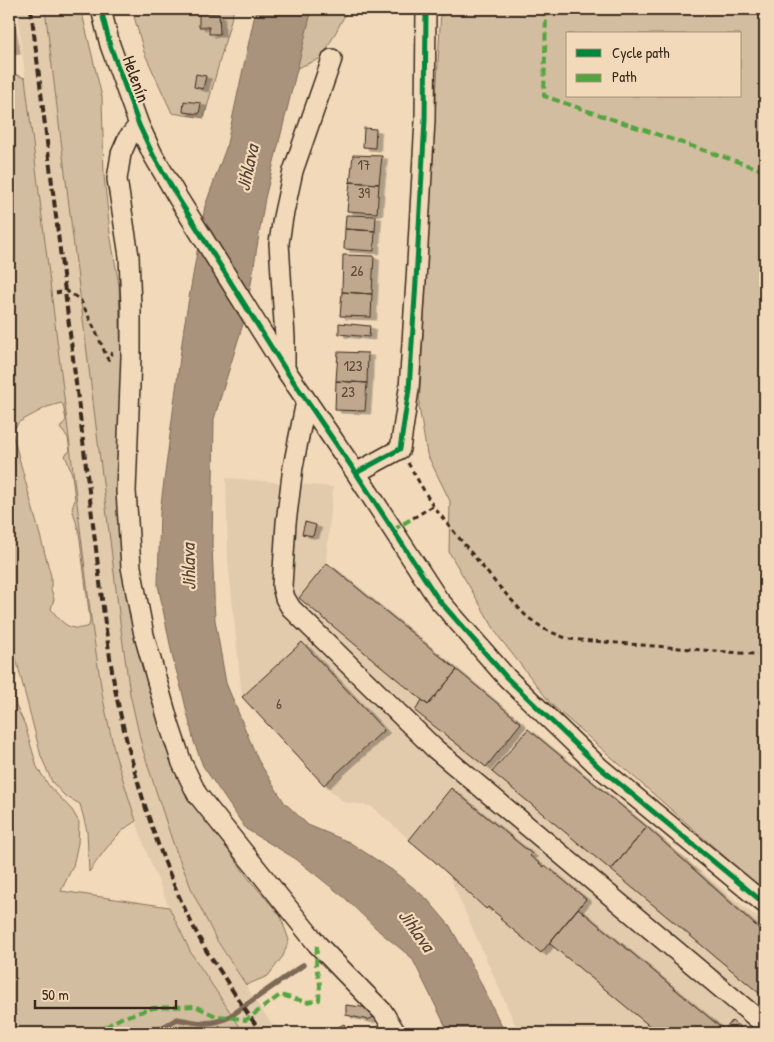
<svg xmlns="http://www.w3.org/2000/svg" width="774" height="1042" viewBox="0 0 774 1042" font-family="'Patrick Hand',sans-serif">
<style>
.built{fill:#e2caac}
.green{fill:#d3bda0;stroke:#87745f;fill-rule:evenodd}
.water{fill:#a9937c;stroke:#7d6956}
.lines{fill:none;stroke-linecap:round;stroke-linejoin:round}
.stream{stroke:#7d6956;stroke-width:5.5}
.building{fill:#bfa88e;stroke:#3b2a1e;filter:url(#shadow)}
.minor-casing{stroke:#3b2a1e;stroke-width:22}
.path{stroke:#3b2a1e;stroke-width:3;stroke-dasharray:5 4;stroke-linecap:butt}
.minor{stroke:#f1d9b9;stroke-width:19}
.rail{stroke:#3b2a1e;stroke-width:4;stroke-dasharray:8 4;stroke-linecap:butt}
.quiet{stroke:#54a441;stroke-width:4;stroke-dasharray:8 4;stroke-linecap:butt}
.cycleway-casing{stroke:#f1d9b9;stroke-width:8}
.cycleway{stroke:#00873e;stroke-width:5}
.labels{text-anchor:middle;stroke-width:4.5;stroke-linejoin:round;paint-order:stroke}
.number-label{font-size:15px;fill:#5c4a3a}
.street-label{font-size:18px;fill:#3b2a1e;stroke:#f1d9b9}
.water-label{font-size:19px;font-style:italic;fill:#564436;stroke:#f1d9b9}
</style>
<defs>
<filter id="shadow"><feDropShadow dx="5.5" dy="3" stdDeviation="0" flood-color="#0004"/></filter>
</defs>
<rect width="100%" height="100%" fill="#f1d9b9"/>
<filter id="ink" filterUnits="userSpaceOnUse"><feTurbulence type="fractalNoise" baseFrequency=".02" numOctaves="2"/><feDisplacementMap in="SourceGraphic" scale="10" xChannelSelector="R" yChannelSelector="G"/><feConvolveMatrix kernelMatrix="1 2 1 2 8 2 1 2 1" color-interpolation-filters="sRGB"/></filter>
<g filter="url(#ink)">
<path class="built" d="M17,9H45L130,694L142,747L156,791L174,846L216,939L262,1011L279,1033H244L191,953L169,907L148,856L129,800L115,754L103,699L92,626Z
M226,478L333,487L326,562L765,924V1033H519L448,873L371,806L344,802L324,785L242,697L228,560Z"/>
<path class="green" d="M45,9H81L102,97L104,175L110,233L119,285L121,368L119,521L191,798L249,879L280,915L289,940L283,956L268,976L246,985L216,939L194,895L174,846L156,791L142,747L130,694L120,622Z
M132,9H234L204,118L172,113L144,52Z
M311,9H348L322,58L297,68Z
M441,9H765V868L757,885L552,705L499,637L449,552L450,501L427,454L419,407ZM568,34H740V96H568Z
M9,72L25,78L92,626L103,699L115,754L136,821C115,833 103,853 89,872L87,831L80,804L65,796L52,782L41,756L9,631ZM61,403L63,405L66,420L60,428L68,438L70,451L65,455L72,474L75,500L72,508L79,532L90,620L89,626C70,633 62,623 51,609L54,599L51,589V576L12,432L19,422L47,407Z
M9,673L16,706L25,725L37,767L49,786L72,810L79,822L78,843L73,866L61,891L169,907L191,953L244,1033H9Z"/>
<path class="water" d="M256,9H312L265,198L246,314L214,419L212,544L215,620L226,683L258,760L284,802L308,825L349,842L392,870L427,899L450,926L476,973L505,1033H449L412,958L380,932L345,898L296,859L246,829L203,766L194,742L182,691L173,659L158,585L160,512L184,327L205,206L226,148Z"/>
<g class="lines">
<path class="stream" d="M153,1033C161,1028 169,1024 177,1019C197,1023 211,1026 229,1017L303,965"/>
</g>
<path class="building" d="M199,13L219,14L220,34H209V27H199Z
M9,24H10L15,51L9,52Z
M196,74L206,76L203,89L194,87Z
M184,101L201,103L199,114L183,112Z
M364,128L376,129L375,148L363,147Z
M353,155L382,156L379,184L350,182V183Z
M350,182L379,184L377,213L347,211Z
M346,215L376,216L375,231L345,229Z
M345,229L375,231L374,251L344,249Z
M343,255L374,256L372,294L342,292Z
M342,292L372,294L371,317L340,316Z
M339,323L370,326L369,337L339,334Z
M338,352L368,353L367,383L336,381Z
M336,381L367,383L365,411L335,410Z
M305,522L316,525L313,536L302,534Z
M327,563L457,670L428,705L299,598Z
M302,642L384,730L324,785L242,697Z
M457,670L521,723L486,767L415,711L422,700L428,705Z
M528,729L647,827L611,870L492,772Z
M451,788L532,854L530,856L544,867L545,865L586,899L541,953L500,919L502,918L488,907L486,909L433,860L409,840Z
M647,827L765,934V998L611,870Z
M578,908L724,1030L732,1021L746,1033H658L549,943Z
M346,1005L370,1008L374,1017L368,1020L346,1015Z
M344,1024L349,1033H327Z"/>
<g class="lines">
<g class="minor-casing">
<path id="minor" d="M101,9L110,45L139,125L153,155L178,198L285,369L356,473L438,599L507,678L599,767L765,904
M139,125L128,138L121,154L117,179L129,256L131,307V357L126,491L131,567L144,635L170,727L182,763L197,794L317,944L383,1012L396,1033
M285,369V338L279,243L283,217L293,171L332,59
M306,401L293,467L286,523L282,586L285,598L291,608L434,748L765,1025
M356,473L400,449L409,389L416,281L425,120L426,9"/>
</g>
<path class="path" d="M56,293L66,291L80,299L97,334L108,360L112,352
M408,463L433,506L495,582L527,617L546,630L568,639L765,655
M413,518L433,506"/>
<use href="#minor" class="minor"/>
<path class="rail" d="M31,9L105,624C109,649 112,674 117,699C135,782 162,870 203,945C209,956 217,966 224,977C236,996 248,1015 262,1033"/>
<path class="quiet" d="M548,9L546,14L544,96L765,171
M393,530L413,518
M95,1033L121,1018L153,1008L195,1006L216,1016L229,1017L246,1020L280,995L307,1002L319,1000L320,984L316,967L317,944"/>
<g class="cycleway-casing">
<path id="cycleway" d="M101,9L110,45L139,125L153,155L178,198L285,369L356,473L438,599L507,678L599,767L765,904
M356,473L400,449L409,389L416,281L425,120L426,9"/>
</g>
<use href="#cycleway" class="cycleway"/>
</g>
</g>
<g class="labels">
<g class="number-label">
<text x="364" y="170">17</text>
<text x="364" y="198">39</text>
<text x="357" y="276">26</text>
<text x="353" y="371">123</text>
<text x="348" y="397">23</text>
<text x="279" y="709">6</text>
</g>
<g class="street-label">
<text transform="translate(136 79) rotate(70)" y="6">Helenín</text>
</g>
<g class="water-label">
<text transform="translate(247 168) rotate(-78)" y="7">Jihlava</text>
<text transform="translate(188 567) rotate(-91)" y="7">Jihlava</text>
<text transform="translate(417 930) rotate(54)" y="7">Jihlava</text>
</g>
</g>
<rect width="774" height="1042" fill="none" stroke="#f1d9b9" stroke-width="30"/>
<rect x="15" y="15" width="744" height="1012" fill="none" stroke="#3b2a1e" stroke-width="2" filter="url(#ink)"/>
<rect x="566" y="32" width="175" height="65" fill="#f1d9b9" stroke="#a8937b"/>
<rect x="576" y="49" width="25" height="8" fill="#00873e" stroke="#a8937b"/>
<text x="612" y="58" font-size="15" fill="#3b2a1e">Cycle path</text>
<rect x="576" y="74" width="25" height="8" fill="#54a441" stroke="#a8937b"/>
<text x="612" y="82" font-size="15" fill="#3b2a1e">Path</text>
<path d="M35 1000v8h141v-8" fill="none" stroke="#3b2a1e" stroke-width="2.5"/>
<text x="42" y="1000" font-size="15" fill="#3b2a1e" stroke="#f1d9b9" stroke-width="4" paint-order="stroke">50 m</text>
</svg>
